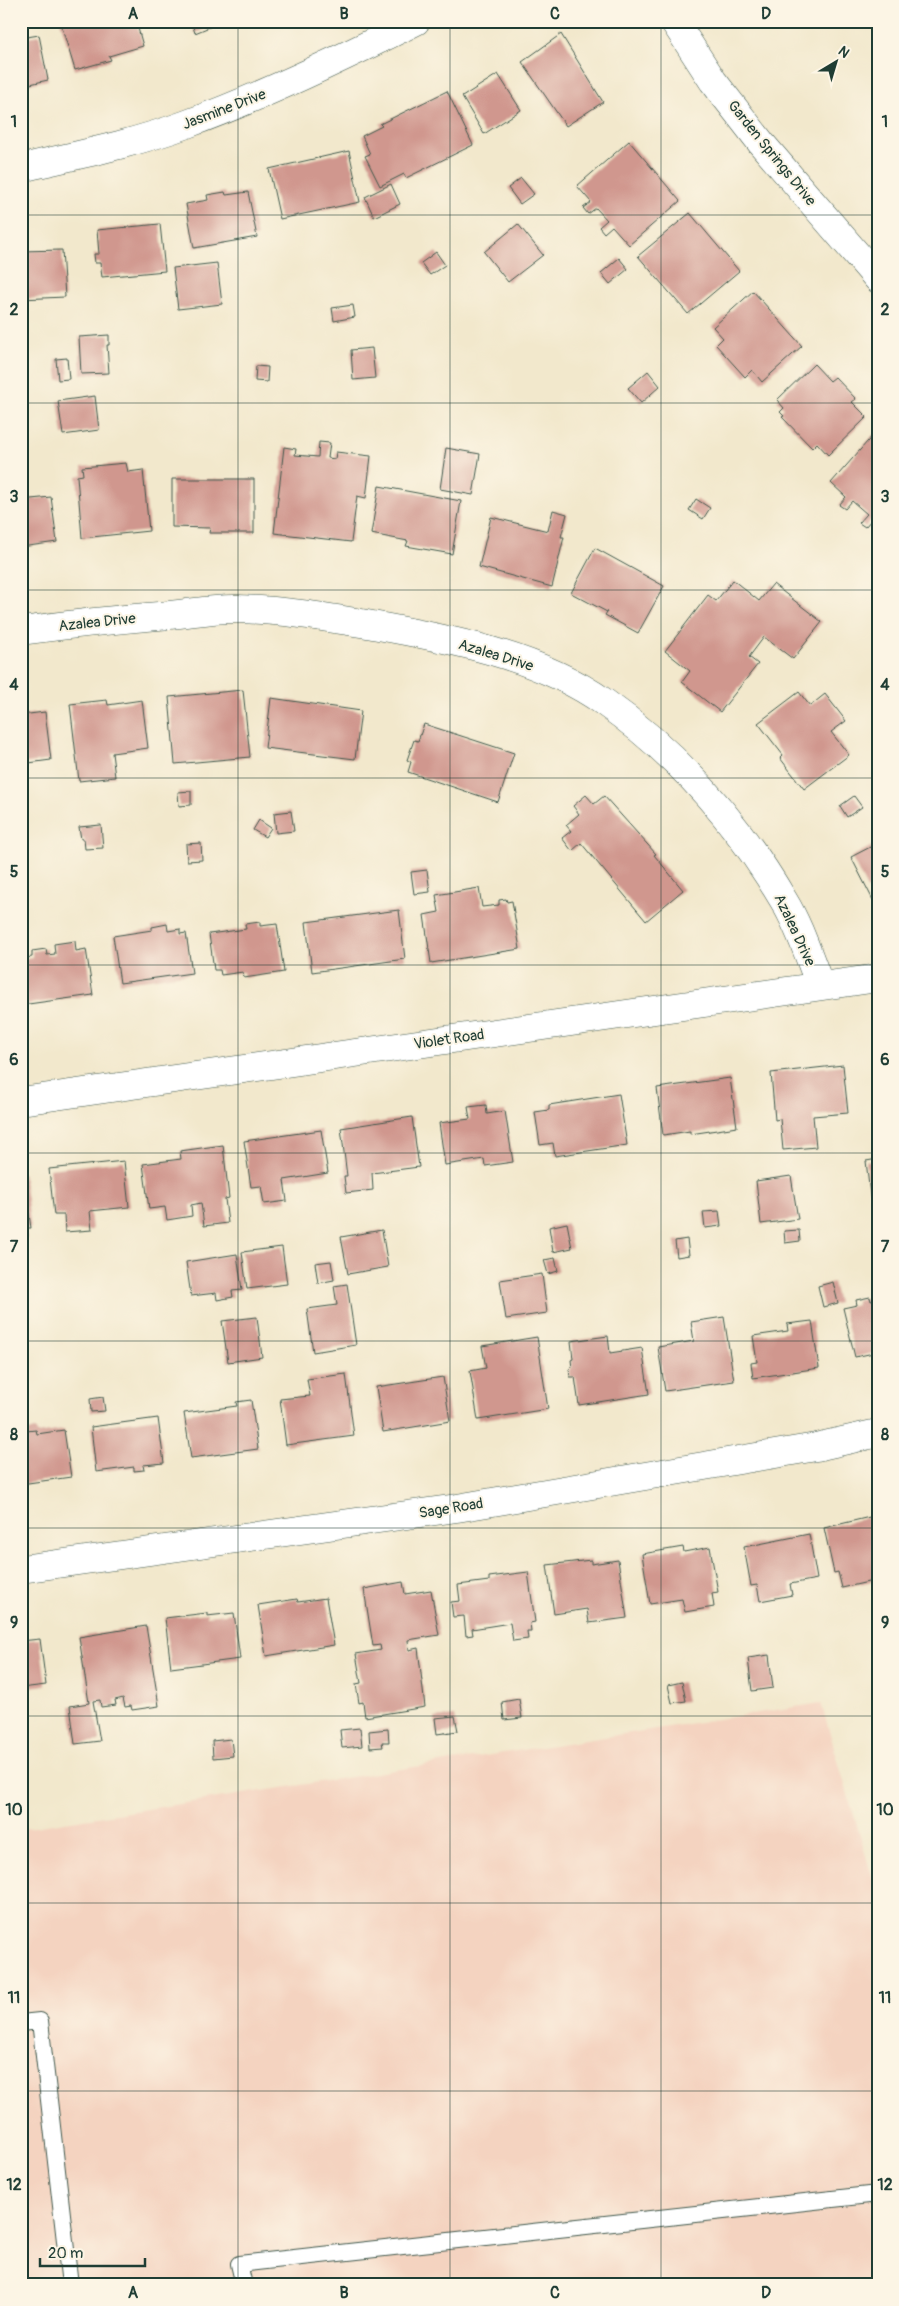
<svg xmlns="http://www.w3.org/2000/svg" width="899" height="2306" viewBox="0 0 899 2306" font-family="Pangolin,sans-serif">
<style>
.built{fill:#f4d3c0}
.building{fill:#d0978e}
.lines{fill:none;stroke-linecap:round;stroke-linejoin:round}
.service-casing{stroke:#3f574b;stroke-width:18}
.minor-casing{stroke:#3f574b;stroke-width:29}
.service{stroke:#fff;stroke-width:16}
.minor{stroke:#fff;stroke-width:28}
.grid{fill:none;stroke:#1f3d34;stroke-width:1;stroke-opacity:0.55}
.labels{text-anchor:middle;stroke-width:4;stroke-linejoin:round;paint-order:stroke}
.street-label{font-size:15px;fill:#1f3d34;stroke:#fcf5e5}
.neatline{fill:none;stroke:#1f3d34;stroke-width:2}
.grid-label{font-size:16px;text-anchor:middle;font-weight:bold;fill:#1f3d34}
</style>
<rect width="100%" height="100%" fill="#fcf5e5"/>
<filter id="ink" filterUnits="userSpaceOnUse"><feTurbulence type="fractalNoise" baseFrequency=".02" numOctaves="2"/><feDisplacementMap in="SourceGraphic" scale="10" xChannelSelector="R" yChannelSelector="G"/><feConvolveMatrix kernelMatrix="1 2 1 2 8 2 1 2 1" color-interpolation-filters="sRGB"/></filter>
<filter id="wash" filterUnits="userSpaceOnUse"><feTurbulence type="fractalNoise" baseFrequency=".0096" numOctaves="4" result="noise"/><feDisplacementMap in="SourceGraphic" scale="20" xChannelSelector="R" yChannelSelector="G"/><feGaussianBlur stdDeviation="1.12" result="paint"/><feColorMatrix in="noise" values="0 0 0 0 0 0 0 0 0 0 0 0 0 0 0 0 0 1.4 0 .05"/><feComposite in="paint" operator="in"/></filter>
<g filter="url(#wash)">
<rect width="100%" height="100%" fill="#f2e8cc"/>
<path class="built" d="M821,1703L878,1897V2285H21V1829Z"/>
<g id="blocks">
<path class="building" d="M60,21H136L143,46L109,56L111,60L75,70Z
M159,21H179L161,28Z
M191,21H224L195,33Z
M561,34L603,102L566,126L522,62Z
M39,35L48,80L21,86V38Z
M498,74L521,110L484,134L462,97Z
M447,91L473,145L406,178L404,174L380,186L365,156L370,154L362,136L382,126L380,124Z
M629,141L680,201L629,245L612,226L604,233L599,227L607,220L596,208L588,214L583,208L591,202L577,186Z
M349,151L360,202L280,219L269,169Z
M521,178L534,194L520,204L508,188Z
M391,184L400,204L374,217L365,197Z
M225,192L226,195L248,192L257,237L194,248L186,204L208,200L207,195Z
M690,213L739,271L688,314L638,256Z
M160,224L165,271L102,277L100,263H95L94,254H99L97,230Z
M518,224L543,255L508,282L484,252Z
M62,250L65,297L21,299V251Z
M436,252L445,265L430,275L421,263Z
M619,258L628,269L610,284L601,273Z
M217,263L222,304L178,309L173,268Z
M753,291L802,346L762,382L752,370L745,377L716,345L723,338L713,327Z
M353,305L355,317L334,321L332,308Z
M109,335V345H107L109,373L81,374L79,337Z
M372,348L375,378L353,380L351,350Z
M67,358L69,379L58,380L56,359Z
M814,364L830,381L835,377L856,399L852,402L867,417L828,455L817,443L812,448L782,417L784,416L780,412L784,408L777,400Z
M256,366L268,367L267,382L255,381Z
M648,371L660,386L641,403L628,388Z
M95,396L99,430L63,435L58,401Z
M875,433L878,436V524L872,519L865,527L859,523L867,514L852,501L845,509L839,505L846,497L831,483Z
M319,442L330,443L328,458L335,459L336,452L371,456L366,498L357,496L351,542L274,533L284,447L296,449L295,455L318,457Z
M446,448L480,454L473,495L440,489Z
M126,463L128,472L143,470L149,531L82,538L77,476L83,475L82,467Z
M172,479H254V533H209L210,528L172,527Z
M379,486L461,501L452,554L406,546L408,541L371,534Z
M51,497L57,542L21,547V500Z
M696,499L710,508L703,519L689,510Z
M553,510L567,514L561,537H564L552,587L479,567L491,517L548,531Z
M595,548L664,586L638,633L605,615L607,612L571,593Z
M733,580L759,601L773,584L822,622L793,659L764,637L749,657L758,664L720,712L682,682L690,671L665,651L708,595L716,601Z
M243,690L250,757L175,764L169,697Z
M799,692L810,706L825,694L846,721L831,732L849,755L804,789L780,758L783,755L758,723Z
M271,698L361,711L355,759L265,748Z
M107,700L108,705L142,700L148,748L112,753L115,777L79,781L70,704Z
M45,712L51,760L21,764V715Z
M424,724L514,753L498,802L408,772L411,762L407,760L414,740L418,741Z
M191,791V805L179,806L178,792Z
M586,795L594,804L604,796L656,854L654,855L683,890L646,921L581,843L572,851L562,838L571,831L566,825L579,814L573,806Z
M854,796L862,807L847,817L840,806Z
M291,811L294,831L276,833L274,813Z
M259,820L271,828L265,837L253,830Z
M101,825L103,848L85,849L84,839H81L79,827Z
M201,843L202,860L187,861L186,844Z
M878,843V897L873,900L851,857Z
M427,870L430,892L414,894L411,872Z
M479,888L482,907L499,905V900L506,899L507,902L512,901L520,949L431,963L424,915L439,912L436,895Z
M399,910L405,959L312,972L306,922Z
M260,922V926L277,924L284,972L244,978L243,972L221,975L220,970H214L209,934L246,929L245,924Z
M167,924L168,931L180,929V934L186,933L192,973L120,983L113,936L152,930V927Z
M75,941L76,951L86,949L93,995L21,1005V959L32,957V951L46,949L47,955L55,954L54,944Z
M843,1065L848,1113L813,1116L816,1147L783,1150L780,1119L775,1120L771,1073Z
M730,1078L737,1127L690,1134V1131L663,1135L657,1088Z
M619,1094L627,1145L555,1156L553,1143L540,1145L535,1112L549,1110V1105Z
M486,1105L487,1114L505,1111L513,1162L485,1166L484,1159L445,1165L439,1123L470,1119L468,1107Z
M412,1117L419,1167L372,1173L373,1190L346,1193L344,1176H347L341,1128Z
M321,1130L328,1173L284,1180L287,1201L264,1204L261,1186L251,1187L244,1141Z
M223,1145L229,1198L225,1199L228,1223L204,1226L201,1203L191,1205L192,1216L167,1220L165,1207L149,1209L143,1164L181,1159L180,1151Z
M878,1159V1202L871,1203L866,1161Z
M124,1161L129,1207L90,1211L92,1230L65,1232L64,1215H54L49,1169Z
M21,1173H23L31,1228H25L27,1239L21,1240Z
M791,1176L798,1219L761,1224L756,1181Z
M719,1211L721,1226L705,1228L703,1212Z
M567,1223L572,1248L553,1252L549,1227Z
M382,1230L388,1267L348,1274L341,1237Z
M799,1230L800,1241L785,1243L784,1231Z
M687,1239L689,1255L677,1257L675,1241Z
M282,1247L287,1284L247,1289L242,1252Z
M237,1254L242,1290L232,1291L233,1297L217,1300L216,1293L191,1296L186,1262Z
M555,1258L558,1271L548,1274L544,1260Z
M331,1261L334,1280L318,1283L315,1263Z
M542,1274L547,1313L506,1319L500,1280Z
M833,1282L838,1303L823,1307L818,1286Z
M347,1284L356,1345L313,1352L307,1309L337,1305L334,1286Z
M870,1297L871,1301L878,1299V1352L855,1357L843,1308L857,1305L856,1300Z
M257,1317L262,1357L228,1362L222,1321Z
M724,1317L734,1381L665,1391L658,1347L694,1341L691,1322Z
M812,1321L819,1368L753,1378L751,1363L757,1362L753,1336L788,1331L787,1324Z
M608,1336L610,1353L642,1348L649,1394L579,1405L575,1377H570L569,1369L572,1368L571,1360L573,1359L571,1341Z
M537,1337L548,1409L478,1420L470,1371L486,1368L482,1346Z
M346,1374L354,1436L286,1445L280,1399L310,1396L307,1379Z
M443,1377L450,1421L383,1432L376,1387Z
M103,1397L105,1411L91,1412L90,1399Z
M251,1400L258,1449L191,1458L184,1413L237,1406L236,1402Z
M158,1418L164,1463L143,1465L144,1470L134,1471V1467L96,1472L91,1427Z
M36,1430L37,1434L64,1430L71,1477L21,1484V1437L26,1436V1431Z
M878,1515V1565L874,1566L877,1580L842,1588L838,1572L834,1573L824,1528Z
M809,1534L817,1579L790,1584L792,1595L760,1601L757,1585L751,1586L744,1547Z
M683,1547L684,1552L710,1547L718,1592L712,1593L714,1607L685,1612L682,1599L650,1604L642,1554Z
M591,1560V1564L618,1560L627,1618L589,1623L587,1609L554,1614L547,1565Z
M528,1572L535,1622L530,1623L531,1631H527L528,1639L513,1641L510,1623L472,1629L473,1635L466,1636L464,1616L453,1617L451,1602L460,1601L458,1585L489,1581V1577Z
M403,1582L405,1594L431,1590L439,1635L408,1640L409,1650L418,1648L425,1707L365,1717L363,1702L359,1703L356,1684L361,1683L356,1654L381,1650L380,1645L373,1646L364,1589Z
M326,1598L334,1645L266,1656L258,1605L297,1599L298,1602Z
M207,1613V1616L234,1613L240,1659L171,1668L165,1618Z
M146,1626L159,1706L132,1710L131,1706L125,1707L123,1698L115,1700L116,1705L101,1707L100,1700L93,1701L100,1741L75,1744L70,1706L89,1703L79,1637Z
M40,1639L46,1685L21,1688V1641Z
M769,1655L773,1688L752,1691L748,1658Z
M682,1682L686,1701L672,1703L668,1685Z
M519,1699L522,1718L504,1720L502,1702Z
M455,1716L458,1731L437,1734L435,1718Z
M360,1728L362,1746L342,1748L340,1730Z
M388,1729L389,1742H382L383,1747L370,1748L369,1731Z
M231,1739L233,1756L213,1758L212,1741Z"/>
</g>
</g>
<g filter="url(#ink)">
<use href="#blocks" fill-opacity="0" stroke="#3f574b" stroke-width="1"/>
<g class="lines">
<g class="service-casing">
<path id="service" d="M21,2023L40,2021L70,2285
M244,2285L239,2264L878,2194"/>
</g>
<g class="minor-casing">
<path id="minor" d="M674,21L713,81L762,144L878,279
M21,168C77,155 133,144 187,124C266,95 341,59 416,21
M21,631C71,624 120,619 170,615C192,613 215,608 238,609C281,610 325,617 367,624C446,638 538,655 604,702C678,754 738,823 784,901C800,927 809,958 820,985
M21,1101L878,978
M21,1569L457,1508L816,1447L878,1433"/>
</g>
<use href="#service" class="service"/>
<use href="#minor" class="minor"/>
</g>
</g>
<path class="grid" d="M238,21V2285M450,21V2285M661,21V2285M21,215H878M21,403H878M21,590H878M21,778H878M21,965H878M21,1153H878M21,1341H878M21,1528H878M21,1716H878M21,1903H878M21,2091H878"/>
<g class="labels">
<g class="street-label">
<text transform="translate(224 109) rotate(-21)" y="5">Jasmine Drive</text>
<text transform="translate(772 153) rotate(51)" y="5">Garden Springs Drive</text>
<text transform="translate(97 622) rotate(-6)" y="5">Azalea Drive</text>
<text transform="translate(496 655) rotate(17)" y="5">Azalea Drive</text>
<text transform="translate(795 930) rotate(65)" y="5">Azalea Drive</text>
<text transform="translate(449 1039) rotate(-8)" y="5">Violet Road</text>
<text transform="translate(451 1508) rotate(-9)" y="5">Sage Road</text>
</g>
</g>
<rect width="899" height="2306" fill="none" stroke="#fcf5e5" stroke-width="55"/>
<g transform="translate(836 62) rotate(38)" stroke="#fcf5e5" stroke-width="4" paint-order="stroke">
<path d="M0-4L9 19L0 12L-9 19Z" fill="#1f3d34"/>
<text y="-8" font-size="14" font-weight="bold" text-anchor="middle" fill="#1f3d34">N</text>
</g>
<path d="M40 2258v8h105v-8" fill="none" stroke="#1f3d34" stroke-width="2.5"/>
<text x="48" y="2258" font-size="15" fill="#1f3d34" stroke="#fcf5e5" stroke-width="4" paint-order="stroke">20 m</text>
<rect x="28" y="28" width="844" height="2250" class="neatline"/>
<g class="grid-label">
<text x="133" y="19">A</text>
<text x="344" y="19">B</text>
<text x="555" y="19">C</text>
<text x="766" y="19">D</text>
<text x="14" y="127">1</text>
<text x="885" y="127">1</text>
<text x="14" y="315">2</text>
<text x="885" y="315">2</text>
<text x="14" y="502">3</text>
<text x="885" y="502">3</text>
<text x="14" y="690">4</text>
<text x="885" y="690">4</text>
<text x="14" y="877">5</text>
<text x="885" y="877">5</text>
<text x="14" y="1065">6</text>
<text x="885" y="1065">6</text>
<text x="14" y="1252">7</text>
<text x="885" y="1252">7</text>
<text x="14" y="1440">8</text>
<text x="885" y="1440">8</text>
<text x="14" y="1628">9</text>
<text x="885" y="1628">9</text>
<text x="14" y="1815">10</text>
<text x="885" y="1815">10</text>
<text x="14" y="2003">11</text>
<text x="885" y="2003">11</text>
<text x="14" y="2190">12</text>
<text x="885" y="2190">12</text>
<text x="133" y="2298">A</text>
<text x="344" y="2298">B</text>
<text x="555" y="2298">C</text>
<text x="766" y="2298">D</text>
</g>
</svg>
